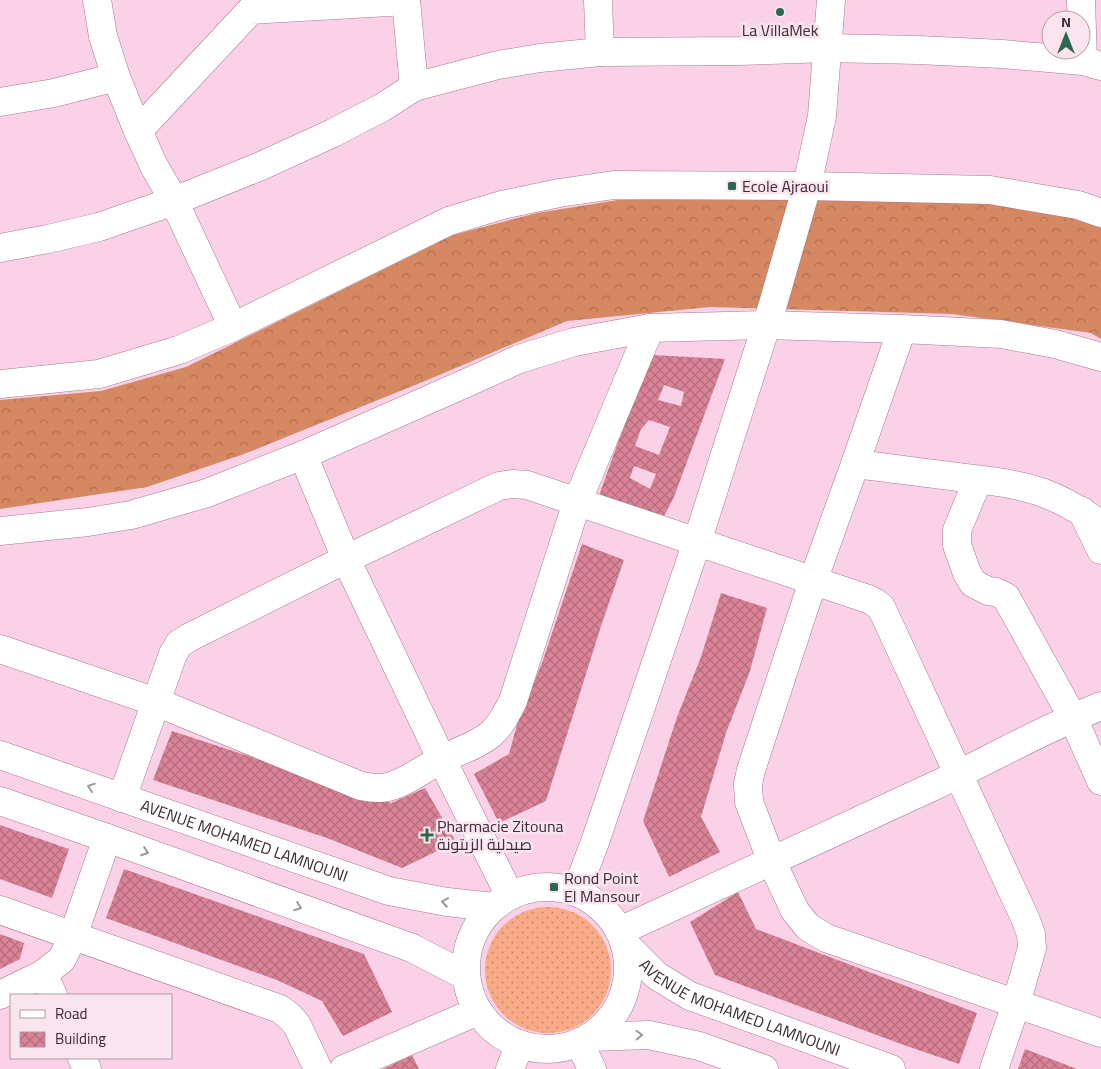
<svg xmlns="http://www.w3.org/2000/svg" width="1101" height="1069" viewBox="0 0 1101 1069" font-family="Georgia,Cairo,serif">
<style>
.grass{fill:url(#grass-dots)}
.forest{fill:url(#forest-crowns)}
.building{fill:url(#building-cross-hatch);fill-rule:evenodd}
.lines{fill:none;stroke-linecap:round;stroke-linejoin:round}
.minor-casing{stroke:#a87a93;stroke-width:29}
.minor{stroke:#fff;stroke-width:28}
.oneway{stroke:#a0969c}
.poi-dot{fill:#2c6751;stroke:#fae5ef;stroke-width:2}
.labels{text-anchor:middle;stroke-width:5;stroke-linejoin:round;paint-order:stroke}
.poi-label{font-size:16px;fill:#412e38;stroke:#fae5ef;text-anchor:start}
.street-label{font-size:16px;fill:#412e38;stroke:#fae5ef}
</style>
<defs>
<pattern id="grass-dots" width="8" height="8" patternUnits="userSpaceOnUse" patternTransform="scale(1.25)"><rect width="8" height="8" fill="#f9ab87"/><path d="M2 2h.1M6 6h.1" fill="none" stroke="#cb8c6f" stroke-width="1.8" stroke-linecap="round"/></pattern>
<pattern id="forest-crowns" width="20" height="18" patternUnits="userSpaceOnUse" patternTransform="scale(1.25)"><rect width="20" height="18" fill="#d68863"/><path d="M2 6a3 3 0 1 1 6 0M12 15a3 3 0 1 1 6 0" fill="none" stroke="#af7053"/></pattern>
<pattern id="building-cross-hatch" width="8" height="8" patternUnits="userSpaceOnUse" patternTransform="scale(1.25)"><rect width="8" height="8" fill="#da8397"/><path d="M0 0l8 8M0 8l8-8" fill="none" stroke="#b26c7c"/></pattern>
</defs>
<rect width="100%" height="100%" fill="#fad1e6"/>
<path class="grass" d="M485 970a63 63 0 1 1 126 0a63 63 0 1 1-126 0Z"/>
<path class="forest" d="M781,198L988,204L1078,218L1101,228V339L1091,333L952,314L710,307L567,321L425,381L244,454L147,487L0,509V400L101,391L186,367L453,235L537,213L618,200Z"/>
<path class="building" d="M653,355L725,359L674,497L661,522L597,501L625,423ZM664,385L684,392L681,406L658,400ZM649,420L670,427L659,455L635,446L641,429ZM634,466L656,474L650,489L630,478Z
M582,544L624,560L602,623L546,801L499,823L474,774L509,754L518,721L542,663Z
M721,593L767,608L750,671L726,733L701,817L720,852L669,877L643,821L677,717L701,657Z
M172,731L391,803L425,788L456,842L402,868L327,838L153,780Z
M0,825L69,849L52,898L0,879Z
M124,869L364,954L392,1012L343,1036L322,1001L277,980L106,918Z
M738,892L756,929L977,1013L959,1064L901,1044L715,975L690,922Z
M0,934L24,943L20,959L0,969Z
M1025,1049L1077,1069H1018Z
M412,1055L419,1069H383Z"/>
<g class="lines">
<g class="minor-casing">
<g id="minor">
<path d="M97,0L103,36L116,77L138,131L154,166L174,201L233,327"/>
<path d="M406,0L414,87"/>
<path d="M598,0L600,52"/>
<path d="M1081,0L1083,61"/>
<path d="M0,102L54,93L116,77"/>
<path d="M138,131L251,10L406,1"/>
<path d="M0,248L48,239L99,227L174,201L261,166L333,133L383,107L414,87L498,65L540,58L600,52L738,51L827,48L918,50L1002,54L1083,61L1101,66"/>
<path d="M902,329L855,464L813,581L751,770L748,784L749,802L772,862L795,911L808,927L826,938L1101,1033"/>
<path d="M0,384L99,374L179,350L233,327L449,221L502,205L559,193L614,185L807,186L990,190L1078,205L1101,213"/>
<path d="M303,455L346,559L442,760L510,896"/>
<path d="M855,464C890,468 924,473 958,477C985,480 1014,483 1041,492C1063,500 1082,511 1101,525"/>
<path d="M978,480L957,530V545L967,573L973,583L988,591L996,592L1006,597L1073,718L1101,781"/>
<path d="M1082,511L1101,550"/>
<path d="M0,531L88,522L131,515L207,493L303,455L473,380L519,359L574,342L650,328L765,325L902,329L1001,334L1055,344L1101,357"/>
<path d="M0,649L156,702L361,786C371,788 379,789 388,787C407,782 423,769 440,760C456,752 479,745 492,733C502,724 507,712 513,701L577,502L650,328"/>
<path id="s1" d="M0,755L389,891L447,902L493,907"/>
<path d="M122,798L173,654L179,644L188,638L346,559L499,486L512,484L527,485L868,599L874,602L881,607L1025,918L1031,934L1032,948L1016,1004L994,1069"/>
<path d="M0,801L107,838L412,948L466,976"/>
<circle cx="547" cy="968" r="81"/>
<path d="M576,892L595,842L697,542L773,304L807,186L822,116L831,0"/>
<path d="M0,910L280,1009L290,1017L297,1025L318,1069"/>
<path d="M620,931C729,881 838,831 947,780C998,755 1048,727 1101,706"/>
<path id="s2" d="M625,944L657,976L690,996L891,1069"/>
<path d="M43,974L53,995"/>
<path d="M0,995L43,974L62,959L73,936L107,838"/>
<path d="M590,1037L649,1035L699,1046L764,1069"/>
<path d="M579,1042L592,1069"/>
<path d="M82,1058L87,1069"/>
<path d="M344,1069L478,1011"/>
<path d="M510,1069L520,1044"/>
</g>
</g>
<use href="#minor" class="minor"/>
</g>
<defs><path id="oneway-chevron" d="M-2-3.5L2.5 0L-2 3.5" fill="none" stroke-width="1.6" stroke-linecap="round" stroke-linejoin="round" transform="scale(1.25)"/></defs>
<g class="oneway">
<use href="#oneway-chevron" transform="translate(91 787) rotate(-161)"/>
<use href="#oneway-chevron" transform="translate(145 852) rotate(20)"/>
<use href="#oneway-chevron" transform="translate(445 902) rotate(-171)"/>
<use href="#oneway-chevron" transform="translate(298 907) rotate(20)"/>
<use href="#oneway-chevron" transform="translate(639 1035) rotate(-2)"/>
</g>
<g class="poi-dot">
<circle cx="780" cy="12" r="5"/>
<rect x="727" y="181" width="10" height="10" rx="2.5"/>
<path d="M424.5 827.5h5v5h5v5h-5v5h-5v-5h-5v-5h5z"/>
<rect x="549" y="882" width="10" height="10" rx="2.5"/>
</g>
<g class="labels">
<g class="poi-label">
<text x="780" y="36" text-anchor="middle">La VillaMek</text>
<text x="742" y="192">Ecole Ajraoui</text>
<text x="437" y="832">Pharmacie Zitouna<tspan x="437" dy="18">صيدلية الزيتونة</tspan></text>
<text x="564" y="884">Rond Point<tspan x="564" dy="18">El Mansour</tspan></text>
</g>
<g class="street-label">
<text dy="6" stroke="none"><textPath href="#s1" startOffset="259">AVENUE MOHAMED LAMNOUNI</textPath></text>
<text dy="6" stroke="none"><textPath href="#s2" startOffset="134">AVENUE MOHAMED LAMNOUNI</textPath></text>
</g>
</g>
<rect x="10" y="994" width="162" height="65" fill="#fae5ef" stroke="#b09ca6"/>
<rect x="20" y="1010" width="25" height="8" fill="#ffffff" stroke="#b09ca6"/>
<text x="55" y="1019" font-size="15" fill="#412e38">Road</text>
<rect x="20" y="1032" width="25" height="15" fill="url(#building-cross-hatch)" stroke="#b09ca6"/>
<text x="55" y="1044" font-size="15" fill="#412e38">Building</text>
<g transform="translate(1066 35)"><circle r="24" fill="#fae5ef" stroke="#b09ca6"/>
<path d="M0-4L9 19L0 12L-9 19Z" fill="#2c6751"/>
<text y="-8" font-size="14" font-weight="bold" text-anchor="middle" fill="#412e38">N</text>
</g>
</svg>
